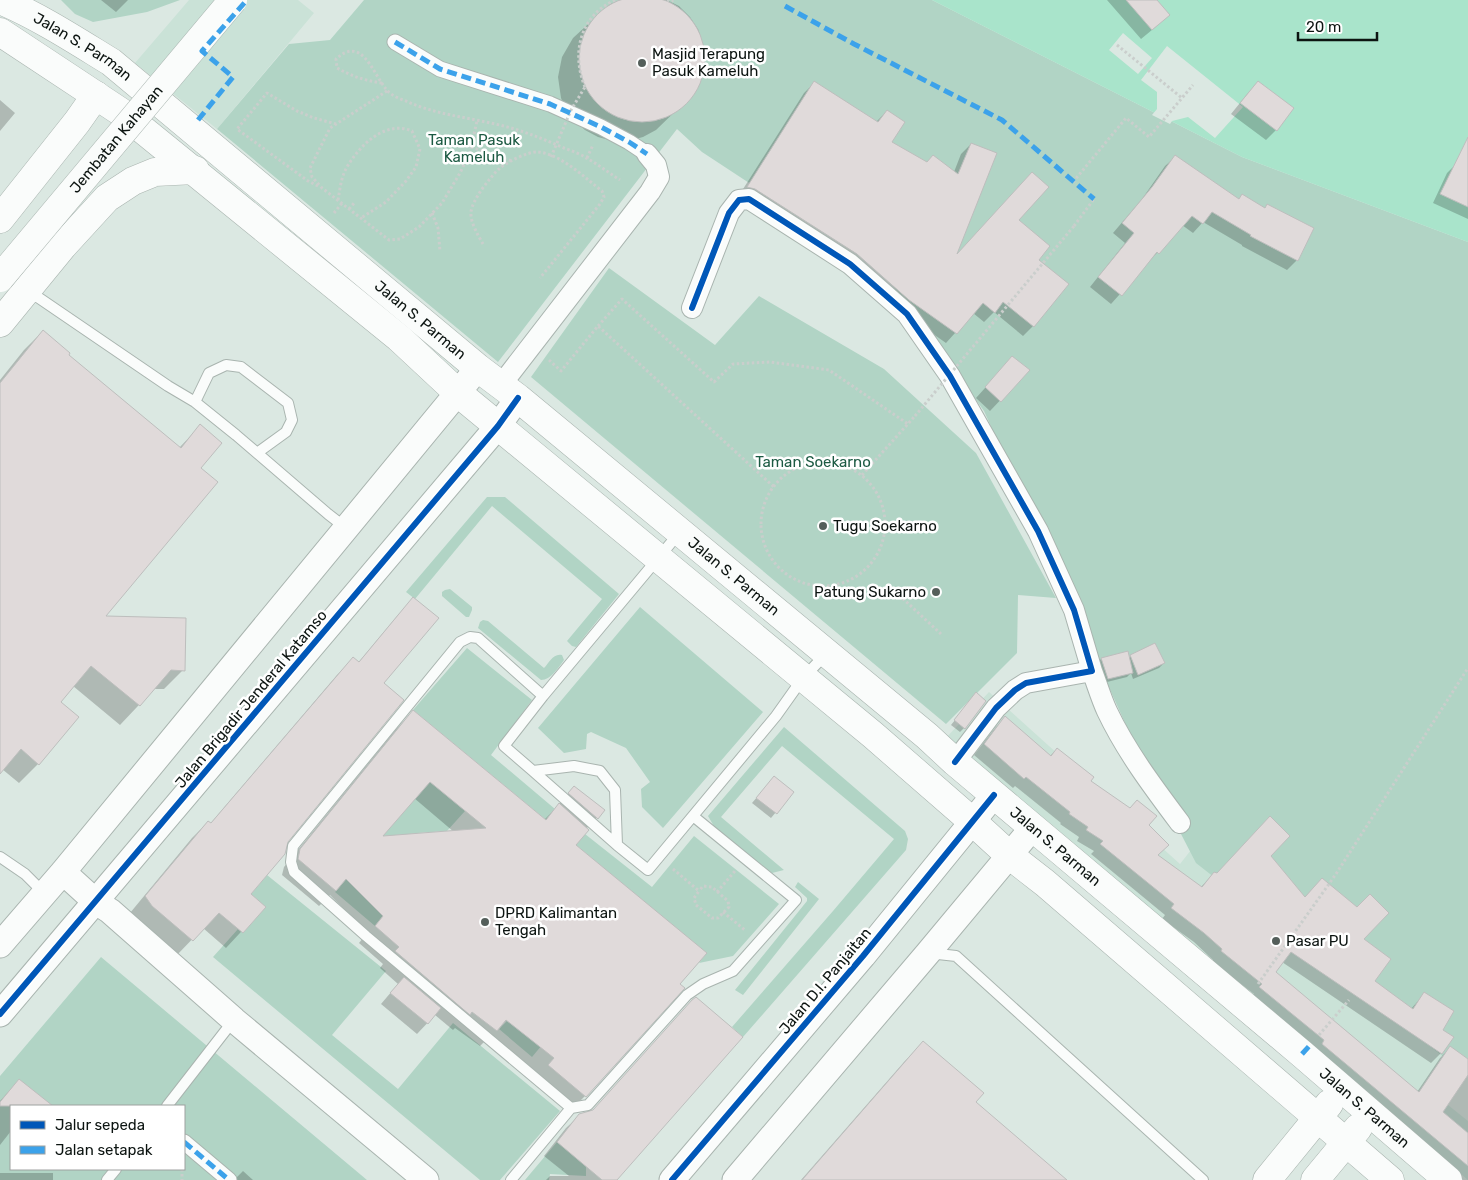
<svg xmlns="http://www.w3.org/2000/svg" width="1468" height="1180" viewBox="0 0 1468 1180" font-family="Rubik,sans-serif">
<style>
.built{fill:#cae2d7}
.green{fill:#b1d4c5;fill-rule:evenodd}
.water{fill:#a9e4cb}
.pier{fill:#dbe8e2}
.shadow{fill:#0003;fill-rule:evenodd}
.building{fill:#e0dada;stroke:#bdbebd;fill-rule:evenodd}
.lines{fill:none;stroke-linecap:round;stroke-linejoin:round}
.service-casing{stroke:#a9b4af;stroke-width:12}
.pedestrian-casing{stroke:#a9b4af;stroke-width:17}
.minor-casing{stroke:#a9b4af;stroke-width:22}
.tertiary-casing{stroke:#a9b4af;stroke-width:27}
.secondary-casing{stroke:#a9b4af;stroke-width:29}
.trunk-casing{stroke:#a9b4af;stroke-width:29}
.path{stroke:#cacecc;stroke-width:3;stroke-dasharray:2.5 2.5;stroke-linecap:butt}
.service{stroke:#fafcfb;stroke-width:10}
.pedestrian{stroke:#fafcfb;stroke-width:15}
.minor{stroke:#fafcfb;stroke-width:20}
.tertiary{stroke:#fafcfb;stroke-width:25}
.secondary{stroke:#fafcfb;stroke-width:28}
.trunk{stroke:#fafcfb;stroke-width:28}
.trunk-bridge-casing{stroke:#a9b4af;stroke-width:29;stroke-linecap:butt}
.path-bridge{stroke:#cacecc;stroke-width:3;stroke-dasharray:2.5 2.5;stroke-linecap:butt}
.trunk-bridge{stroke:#fafcfb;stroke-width:28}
.quiet{stroke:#3ca2ea;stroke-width:5;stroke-dasharray:10 5;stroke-linecap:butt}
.cycleway-casing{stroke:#fff;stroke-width:9}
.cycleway{stroke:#0057b8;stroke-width:6}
.poi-dot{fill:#545e5a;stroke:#fff;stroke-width:2}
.labels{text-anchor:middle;stroke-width:5;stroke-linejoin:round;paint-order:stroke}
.street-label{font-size:15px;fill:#0c1411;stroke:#fff}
.poi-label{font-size:15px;fill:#0c1411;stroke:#fff;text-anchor:start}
.park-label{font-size:15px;fill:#1c5a43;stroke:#fff}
</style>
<rect width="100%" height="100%" fill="#dbe8e2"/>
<path class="built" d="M189,0H298L314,13L217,129L135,63Z
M989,692L1180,864L1213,822L1468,1017L1428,1089L1468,1121V1180L945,739Z"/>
<path class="green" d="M61,0H180L147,12L93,22L75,14Z
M364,0H932L1242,157L1468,242V1076L1196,863L1135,745L984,411L881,270L702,152L677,129L498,362L217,129L289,44L330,40Z
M609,268L715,345L759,296L884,369L976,453L1056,598L1018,595L1017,653L946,724L531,377Z
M487,497H505L619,594L576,647L572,646L567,641L602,599L492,506L415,599L406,592Z
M450,589L472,607V610L469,617H466L442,596V592L445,590Z
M640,607L763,712L663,828L642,807L641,789L650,782L626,748L591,732L587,734L586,749L564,753L538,728Z
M483,620L488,621L544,668C549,663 553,653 562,655L564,660C558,668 551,680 541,680L478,628L480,622Z
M467,648L532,700L491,755L555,809L546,820L413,710Z
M784,727L905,831L908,839L906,850L743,1037L732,1027L833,911L894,839L782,746L721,817L784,870L772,873L715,828L708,816Z
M385,744L465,811L447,831L418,833L366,899L383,916L375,926L335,892L416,797L375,761Z
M585,834L652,887L694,836L779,904L733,956L699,963L705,955L700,951L701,949L576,845Z
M267,875L386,971L332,1035L398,1089L453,1023L560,1111L500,1180H480L213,957L238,929L243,933L265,907L251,894Z
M798,882L819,899L743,995L735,990L807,901V898L795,887Z
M101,957L367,1180H0V1076ZM11,1106H184V1169H11Z
M613,960L532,1057L499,1029L507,1021L525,1035Z
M557,1142L586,1166V1176L550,1174L549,1180H525Z"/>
<path class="water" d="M932,0H1468V242L1242,157Z"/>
<path class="pier" d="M1123,33L1152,58L1138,74L1109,50Z
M1167,46L1243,107L1215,138L1188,117L1172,121L1170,124L1152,115L1157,109V92L1141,80Z"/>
<path class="shadow" d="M101,0H128L116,12Z
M620,0H667L679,6L690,17L698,29L703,43L705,58L703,73L697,87L688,99L656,130L643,137L628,141H613L598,137L585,130L574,120L565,108L561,98L558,77L562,57L573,38L610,4Z
M1107,0H1155L1158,25L1141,39Z
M814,83L876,122L887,111L890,142L926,163L954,172L961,154L971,144L954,258L1017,220L1037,260L1033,326L1023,336L994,312L984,322L973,313L946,343L738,197L804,93Z
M1258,83L1276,130L1266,140L1231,114L1248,93Z
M0,100L15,113L0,131Z
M1175,157L1297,260L1287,270L1242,246V245L1203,222L1193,233L1182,225L1111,304L1090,287L1125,243L1113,233L1142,199L1165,166Z
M1456,164L1468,170V219L1433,203L1447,173Z
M43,331L67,355L179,448L200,426L199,469L104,617L183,670L164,689H154L120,725L73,686L60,702L38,764L19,783L2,769L0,772V380L24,350Z
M1003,368L1028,371L990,411L976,398Z
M414,599L382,683L287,841L249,895L264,907L226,948L203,928L176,956L130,913L192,838L208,822L210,824L337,675L353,659L358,663L398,615Z
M1127,653L1128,659L1131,656L1164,663L1159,668L1133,679L1131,673L1127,677L1103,683L1097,664L1101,659Z
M972,699L964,728L960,732L951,725Z
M413,712L544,820L560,804H559L574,788L603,811L586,829L575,845L585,1096L569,1112L532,1082L538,1075L490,1036L480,1046L455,1028L453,1030L435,1015L417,1034L381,1004L398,984L380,968L383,964L359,943L367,933L330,895L319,906L282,875L284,867L397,728ZM414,798L454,832L380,837Z
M1005,718L1050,756L1057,749L1089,781L1147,825L1156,856L1200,888L1214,873L1216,875L1269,856L1304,898L1322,879L1362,939L1373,981L1411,1009L1424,994L1441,1030V1053L1431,1063L1282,962L1274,972L1417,1092L1440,1058L1450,1048L1468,1060V1180H1463L1313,1054L1250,998L1254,994L1212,962L1213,960L1194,942L1162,919L1165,915L1091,854L1094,851L1077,841L1079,837L1060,824L1061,823L1015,786L1013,788L974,755L995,728Z
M769,783L792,793L771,818L752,803Z
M923,1042L974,1102L1065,1180H801L904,1062Z
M19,1080L40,1097L32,1106H11V1131L0,1145V1101Z
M592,1111L614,1180H546L550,1176H569L544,1156L566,1128L580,1115Z
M243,1171L253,1180H234Z
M0,1173H53V1180H0Z"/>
<path class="building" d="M579 59a63 63 0 1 1 126 0a63 63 0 1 1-126 0Z
M1126,0H1157L1170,15L1152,30Z
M814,81L878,122L887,110L905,122L892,142L927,162L933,155L958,174L971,143L997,153L957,254L1032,172L1049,187L1019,220L1050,246L1039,260L1069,284L1034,327L1003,302L995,313L983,303L957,334L909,300L857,254L755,189L747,187Z
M1258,81L1294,108L1277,131L1240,103Z
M1468,137V207L1440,194Z
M1175,155L1239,199L1242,194L1265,208L1267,204L1314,228L1298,261L1250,236L1251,235L1212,212L1203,224L1192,216L1159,254L1157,252L1122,296L1098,277L1134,233L1122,223L1152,187Z
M43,330L70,353L69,355L181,448L200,424L222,443L201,468L218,482L106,616L186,618L185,671L171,670L140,706L91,666L61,702L79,717L39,765L21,749L0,774V383Z
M1012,356L1030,370L1001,402L985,387Z
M413,597L439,618L384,683L404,700L288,842L285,854L251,894L266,907L243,933L219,913L193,941L152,906L145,896L208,821L211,823L353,657L359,662Z
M1155,643L1165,663L1138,675L1130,655Z
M1128,651L1133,673L1108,679L1101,658Z
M976,692L986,701L965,729L954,720Z
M413,710L546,820L559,803L589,830L576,845L707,953L680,984L685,988L586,1097L548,1065L554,1058L506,1020L497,1031L472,1012L470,1015L395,951L399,947L375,926L383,916L346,879L336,891L298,859L300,849ZM430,782L486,828L383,836Z
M1005,716L1051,756L1057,748L1094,777L1091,781L1130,808L1137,800L1157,816L1149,825L1169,845L1158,855L1202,887L1214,872L1217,873L1270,816L1290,836L1271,856L1305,897L1322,878L1357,907L1370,894L1389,913L1364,939L1391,959L1375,981L1413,1009L1424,992L1454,1011L1443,1030L1454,1037L1442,1054L1291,952L1276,972L1419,1092L1450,1046L1468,1059V1075L1443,1112L1468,1133V1166L1322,1044L1324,1040L1259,987L1262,984L1221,951L1222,949L1204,933L1171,908L1174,904L1100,844L1103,841L1086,830L1088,827L1069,814L1070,812L1026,777L1024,779L984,744Z
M774,776L794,792L777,814L756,798Z
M574,786L605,810L598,819L568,793Z
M404,977L441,1008L428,1024L390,993Z
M696,997L743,1037L617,1180H602L557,1142L579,1114L593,1110L692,1000Z
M923,1041L984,1093L976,1102L1067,1180H802Z
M19,1079L53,1106H0V1102Z"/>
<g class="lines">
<g class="service-casing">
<path id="service" d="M26,293L39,298L168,386L195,402L236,435L328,514L346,528
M195,402L209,373L226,365L241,367L288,403L292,420L286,432L257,453
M680,532L543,696L504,746L533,771L574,766L600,771L615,790L617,845L648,870L776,716L803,678L826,654
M533,771L617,845
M0,857L25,874L44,893
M929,953L956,956L1203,1180
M167,1106L233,1021
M571,1108L588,1105L687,995L703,984L733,971L796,900L693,816
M107,1180L116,1169
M511,1180L571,1108L366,936L294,872L291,862L293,846L460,642L470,637L478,638L543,696"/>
</g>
<g class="pedestrian-casing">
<path id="pedestrian" d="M395,42L440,69L550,104L601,127L629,142L647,154
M184,1142L229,1180"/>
</g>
<g class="minor-casing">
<path id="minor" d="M692,308L729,213L739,200L749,199L850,264L907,314L950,376L1038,531L1074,610L1092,671L1026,683L1015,690L996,708L955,762
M501,385L650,192L659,177L656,165L647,154
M1092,671C1097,684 1101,698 1107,711C1126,751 1153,787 1180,823"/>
</g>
<g class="tertiary-casing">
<path id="tertiary" d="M63,872L96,902L110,911L234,1020L426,1180
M0,945L63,872L478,368
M0,1014L498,426L518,398
M672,1180L863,956L994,795
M735,1180L928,953L1033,827"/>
</g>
<g class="secondary-casing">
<g id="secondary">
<path id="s1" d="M0,0C40,17 75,40 111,62L478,368L518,398L927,736L955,762L1302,1054L1448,1180"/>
<path d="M0,32L121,112L399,338L458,393L873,735L973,822L1009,855L1045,883L1390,1180"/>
<path d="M1267,1180L1329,1104"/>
<path d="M1315,1180L1358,1128"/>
</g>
</g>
<g class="trunk-casing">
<path id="trunk" d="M0,219L77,122L96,95
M0,323L63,246L107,198L133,181L155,172L195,170"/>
</g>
<path class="path" d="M667,0L672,1L673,0
M1117,45L1182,98
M382,83C366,81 351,76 337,68L336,59C362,35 372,72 386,89C390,95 400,99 406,101C434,114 465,117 495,124C519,129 541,138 564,148C572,151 581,154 588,159C599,165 609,173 620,180
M585,87C571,53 580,16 615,0
M387,91L330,128L310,168L312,177L322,188L389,240L400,239L419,227L442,203L460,173L470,152L477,121
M471,147L512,161
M587,158L593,145
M1073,182L1126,118L1149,137L1193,85
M318,186L308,181L237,129L267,93L297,111L314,118L336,124
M338,200C340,189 341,177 347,167C360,145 385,120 412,131L420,149L416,167L406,181L386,202L361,218
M349,209L355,202
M334,213L342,203
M432,213L438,228L440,251
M1074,226L1094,199
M483,244C478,235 470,222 471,212C472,200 491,176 500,168C507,162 529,151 538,152C561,154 585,178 602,191L604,197L600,204L540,278
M598,326L622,299L714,382L733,364L770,362L829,370L908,424
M549,360L561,371L598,326L774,487
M761 524a62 62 0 1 1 124 0a62 62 0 1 1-124 0Z
M862,475L915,416
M899,595L941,634
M673,869L699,891L694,898L696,905L712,918H718L729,907L728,901L712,887L703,886L699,891
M717,892L735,871
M723,912L746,931
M1258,984L1336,874L1468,668
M1319,1035L1349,1000
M182,1169V1180"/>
<use href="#service" class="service"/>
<use href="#pedestrian" class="pedestrian"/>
<use href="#minor" class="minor"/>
<use href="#tertiary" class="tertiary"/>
<use href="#secondary" class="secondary"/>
<use href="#trunk" class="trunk"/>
<g class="trunk-bridge-casing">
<g id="trunk-bridge">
<path id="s2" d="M0,278L233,0"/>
</g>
</g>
<path class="path-bridge" d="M551,157L571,110L585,87
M915,416L1074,226"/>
<use href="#trunk-bridge" class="trunk-bridge"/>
<path class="quiet" d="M785,6L854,44L1002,120L1094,199
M395,42L440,69L550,104L601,127L629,142L647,154
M198,120L233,77L202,51L247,0
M1302,1054L1312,1043
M184,1142L229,1180"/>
<g class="cycleway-casing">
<path id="cycleway" d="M692,308L729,213L739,200L749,199L850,264L907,314L950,376L1038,531L1074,610L1092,671L1026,683L1015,690L996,708L955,762
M0,1014L498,426L518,398
M672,1180L863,956L994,795"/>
</g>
<use href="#cycleway" class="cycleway"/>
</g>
<g class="poi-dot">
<circle cx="642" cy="63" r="5"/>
<circle cx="823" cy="526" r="5"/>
<circle cx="936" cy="592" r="5"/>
<circle cx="485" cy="922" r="5"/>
<circle cx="1276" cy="941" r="5"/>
</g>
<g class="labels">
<g class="street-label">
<text dy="5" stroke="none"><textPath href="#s1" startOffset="95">Jalan S. Parman</textPath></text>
<text dy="5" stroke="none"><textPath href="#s2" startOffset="181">Jembatan Kahayan</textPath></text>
<text dy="5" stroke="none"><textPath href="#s1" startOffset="530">Jalan S. Parman</textPath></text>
<text dy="5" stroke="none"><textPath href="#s1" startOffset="935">Jalan S. Parman</textPath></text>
<text transform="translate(251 699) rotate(-50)" y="5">Jalan Brigadir Jenderal Katamso</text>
<text dy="5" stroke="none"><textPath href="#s1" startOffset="1355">Jalan S. Parman</textPath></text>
<text transform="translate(825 981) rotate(-50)" y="5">Jalan D.I. Panjaitan</text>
<text dy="5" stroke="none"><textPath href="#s1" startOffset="1760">Jalan S. Parman</textPath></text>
</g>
<g class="poi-label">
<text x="652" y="59">Masjid Terapung<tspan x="652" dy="17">Pasuk Kameluh</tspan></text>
<text x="833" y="531">Tugu Soekarno</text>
<text x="926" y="597" text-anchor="end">Patung Sukarno</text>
<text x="495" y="918">DPRD Kalimantan<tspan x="495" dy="17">Tengah</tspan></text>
<text x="1286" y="946">Pasar PU</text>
</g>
<g class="park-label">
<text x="474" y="145">Taman Pasuk<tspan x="474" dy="17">Kameluh</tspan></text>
<text x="813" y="467">Taman Soekarno</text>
</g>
</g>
<rect x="10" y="1105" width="175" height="65" fill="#ffffff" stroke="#9ea1a0"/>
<rect x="20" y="1121" width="25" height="8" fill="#0057b8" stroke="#9ea1a0"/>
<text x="55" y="1130" font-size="15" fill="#0c1411">Jalur sepeda</text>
<rect x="20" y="1146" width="25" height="8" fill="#3ca2ea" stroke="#9ea1a0"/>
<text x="55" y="1155" font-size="15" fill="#0c1411">Jalan setapak</text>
<path d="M1298 32v8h79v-8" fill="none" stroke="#0c1411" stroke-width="2.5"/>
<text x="1306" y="32" font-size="15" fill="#0c1411" stroke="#ffffff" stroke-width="4" paint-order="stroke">20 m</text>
</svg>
